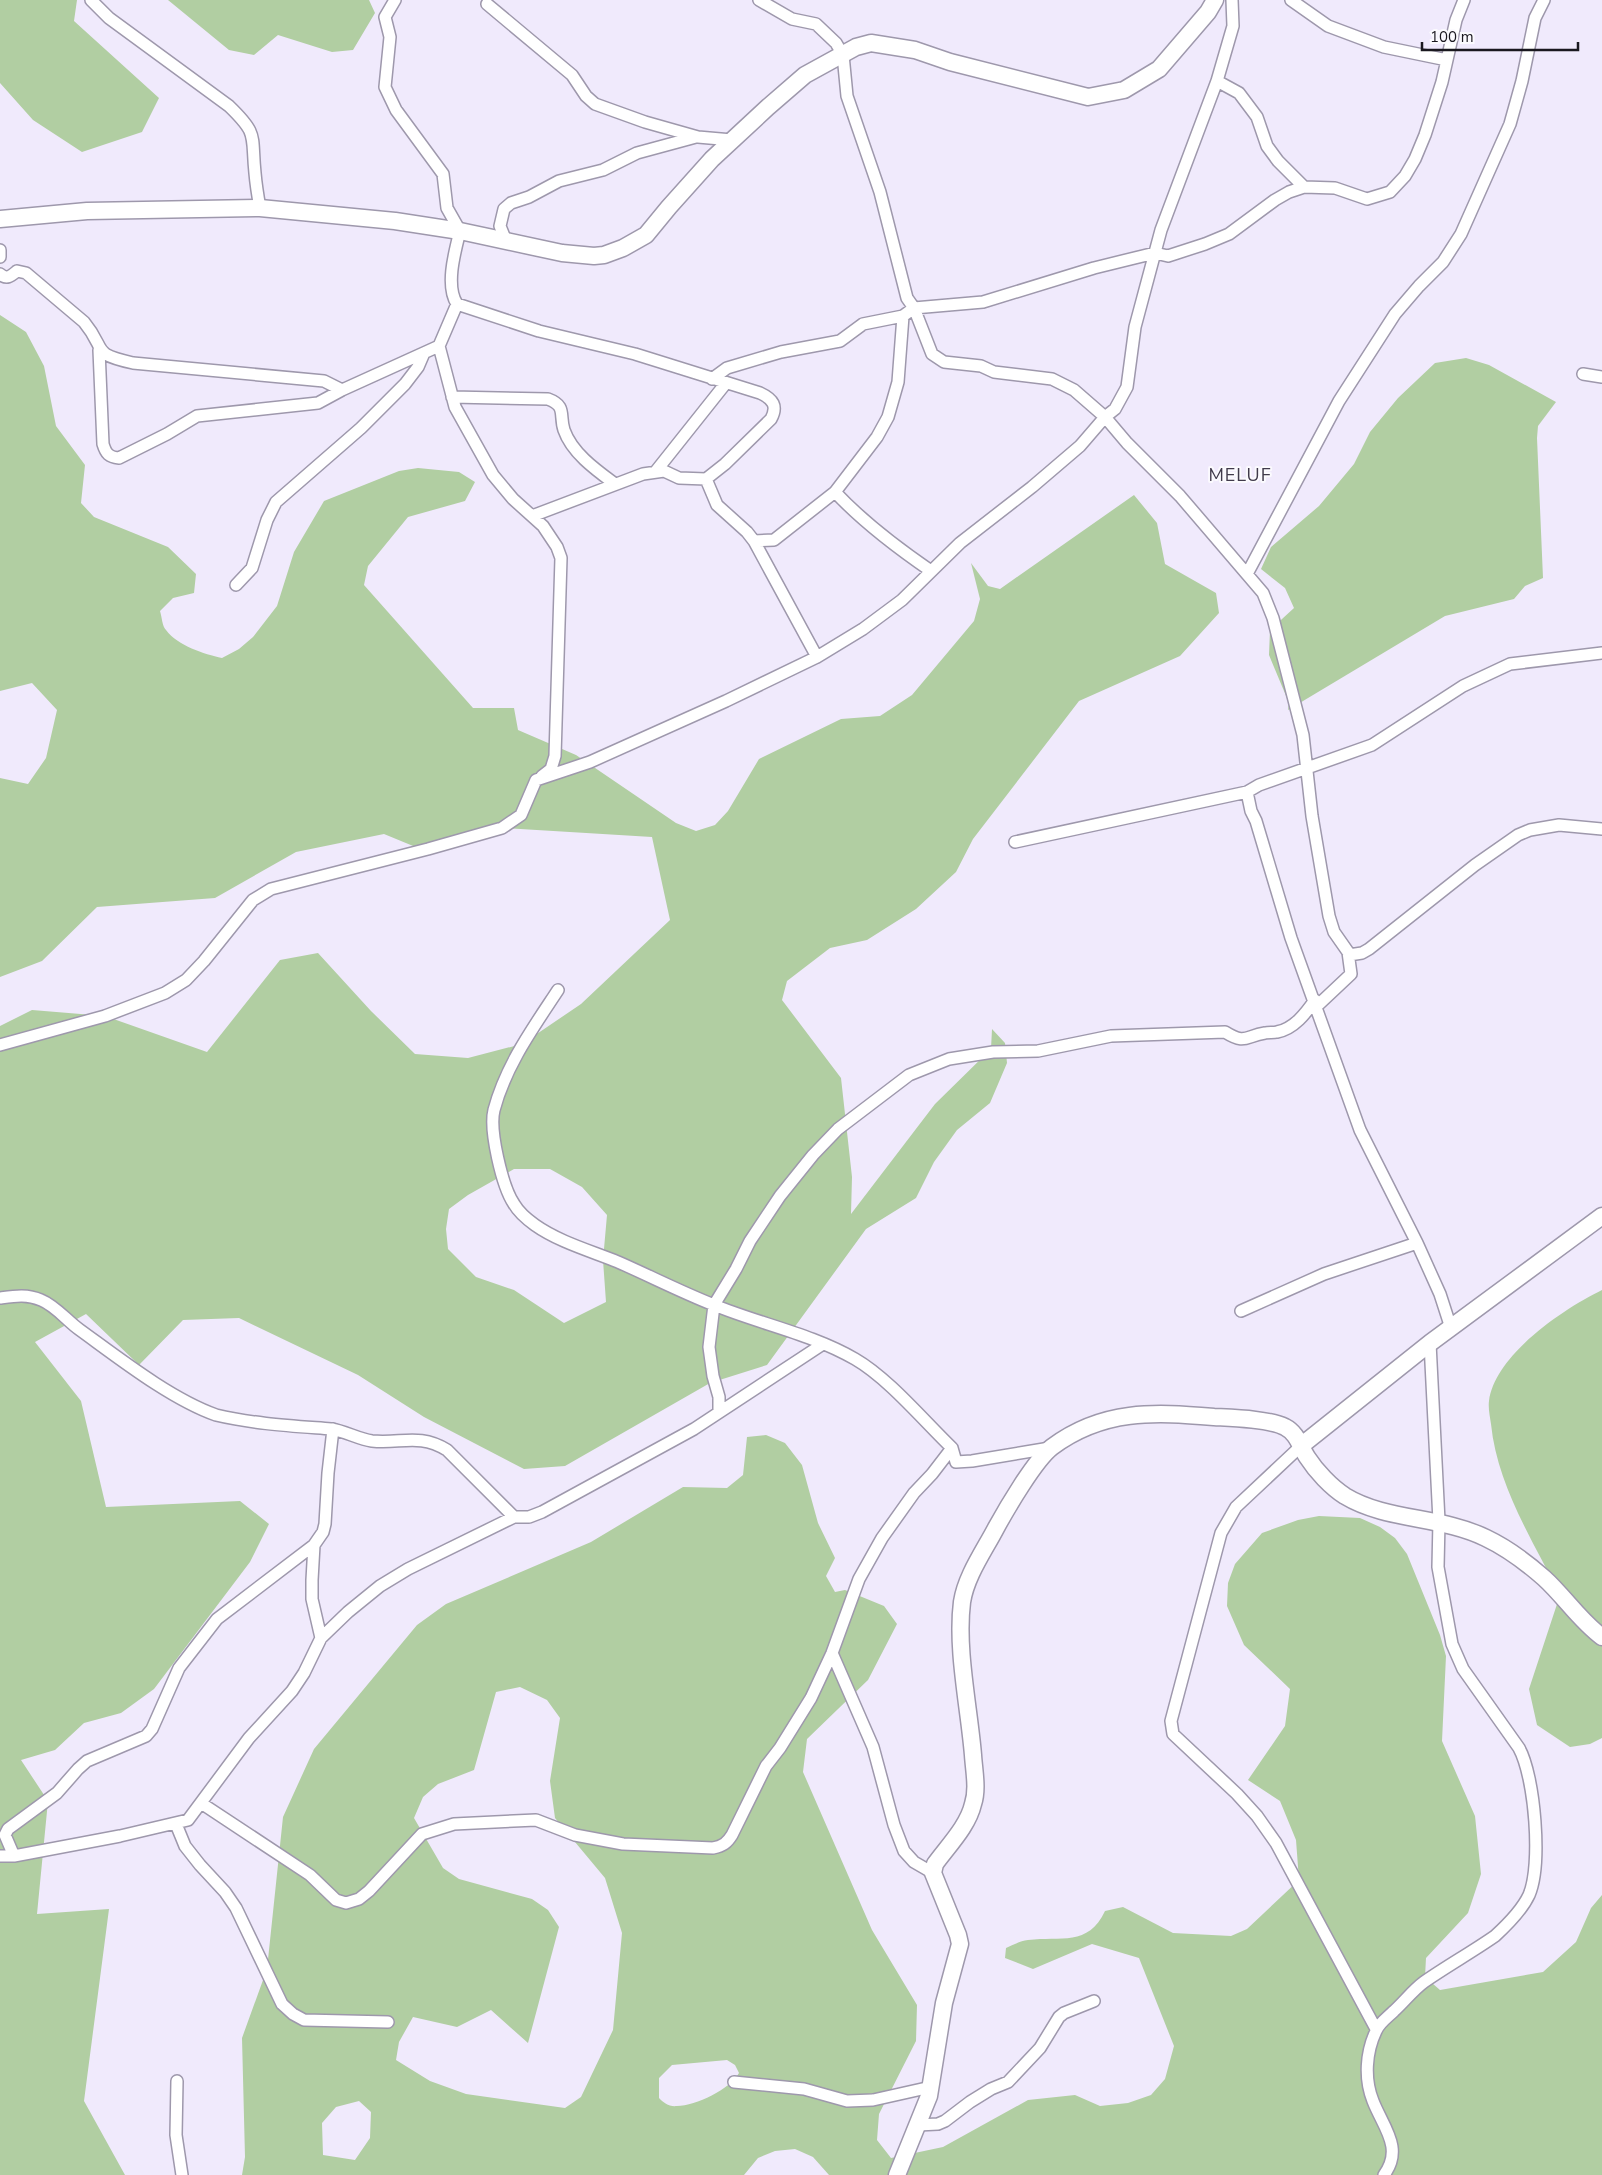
<svg xmlns="http://www.w3.org/2000/svg" width="1602" height="2175" viewBox="0 0 1602 2175" font-family="'Nunito Sans',sans-serif">
<style>
.green{fill:#b1cea2;fill-rule:evenodd}
.lines{fill:none;stroke-linecap:round;stroke-linejoin:round}
.street-casing{stroke:#9e98ac;stroke-width:14}
.secondary-casing{stroke:#9e98ac;stroke-width:19}
.street{stroke:#fff;stroke-width:11}
.secondary{stroke:#fff;stroke-width:16}
.labels{text-anchor:middle;stroke-width:4;stroke-linejoin:round;paint-order:stroke}
.quarter-label{font-size:18px;letter-spacing:1px;fill:#403a4b;stroke:#fbfafe}
</style>
<rect width="100%" height="100%" fill="#f0eafc"/>
<path class="green" d="M0,0H77L74,21L159,98L142,132L82,152L33,120L0,83Z
M168,0H369L375,13L353,50L332,52L278,35L254,55L229,50Z
M0,315L26,332L44,366L56,426L85,465L81,503L94,517L168,547L196,574L194,593L173,598L160,611C162,617 162,626 166,630C178,646 204,654 222,658L239,649L253,637L277,606L294,552L324,501L399,471L418,468L459,472L475,482L465,501L408,517L368,566L364,585L473,708H514L518,730L576,755L676,823L696,831L715,825L728,811L759,759L841,719L880,716L912,695L974,621L980,599L971,563L988,586L1000,589L1134,495L1157,523L1165,564L1216,593L1219,613L1180,656L1079,701L973,839L956,872L916,909L867,940L830,948L787,981L782,1000L841,1078L852,1177L851,1214L935,1104L991,1049L992,1029L1005,1043L1007,1063L990,1103L957,1130L934,1162L916,1198L866,1229L767,1365L710,1383L565,1466L524,1469L424,1417L358,1375L239,1318L183,1320L139,1365L86,1314L35,1342L81,1401L106,1507L240,1501L269,1524L250,1562L154,1689L121,1713L84,1723L55,1750L21,1760L48,1801L37,1914L109,1909L84,2101L125,2175H0V1026L32,1010L105,1016L207,1052L280,960L318,953L371,1011L415,1054L468,1058L522,1044L581,1004L670,920L652,837L502,828L418,848L384,834L296,852L215,898L97,907L42,961L0,977V778L28,784L46,758L57,710L32,683L0,691ZM514,1169H550L582,1187L607,1215L603,1260L606,1302L564,1323L514,1290L476,1277L448,1249L446,1229L449,1209L468,1195Z
M1466,358L1489,365L1556,402L1538,426L1537,438L1543,578L1525,586L1514,599L1445,616L1288,710L1289,703L1269,655L1270,630L1294,608L1285,588L1261,569L1271,547L1319,506L1354,464L1370,432L1398,398L1435,363Z
M1602,1290V1738L1590,1744L1570,1747L1537,1725L1529,1689L1560,1595C1533,1541 1497,1485 1491,1424C1490,1417 1488,1408 1489,1401C1495,1355 1563,1309 1602,1290Z
M766,1435L785,1443L802,1465L818,1523L835,1558L826,1576L835,1592L845,1590L884,1606L897,1624L868,1680L807,1739L803,1772L872,1930L917,2005L916,2041L879,2114L877,2140L891,2158L943,2147L1028,2100L1075,2095L1100,2106L1128,2103L1151,2095L1165,2079L1174,2046L1139,1958L1092,1944L1033,1969L1005,1958L1006,1948C1013,1945 1020,1941 1028,1940C1061,1936 1088,1947 1105,1911L1123,1907L1173,1933L1231,1936L1247,1929L1299,1880L1296,1840L1280,1801L1248,1780L1285,1726L1290,1689L1244,1645L1227,1606L1228,1583L1235,1564L1262,1533L1298,1520L1319,1516L1360,1518L1380,1527L1395,1538L1407,1554L1440,1635L1446,1656L1442,1741L1475,1816L1481,1874L1468,1913L1426,1958L1425,1977L1440,1990L1543,1972L1576,1942L1591,1908L1602,1895V2175H829L813,2157L795,2149L775,2151L758,2158L744,2175H242L245,2157L242,2038L267,1969L283,1817L314,1749L417,1625L446,1604L591,1542L683,1487L727,1488L743,1475L747,1437ZM520,1687L547,1700L560,1718L550,1781L555,1818L605,1878L622,1933L613,2030L581,2097L565,2108L466,2094L430,2081L396,2060L399,2042L413,2017L457,2027L491,2010L528,2043L559,1927L548,1910L532,1899L459,1879L443,1868L414,1818L423,1797L438,1784L474,1770L496,1692ZM727,2060L735,2065L739,2073C730,2089 696,2106 677,2106C669,2107 664,2103 659,2098V2078L672,2065ZM359,2101L371,2112L370,2138L355,2160L323,2155L322,2123L336,2107Z"/>
<g class="lines">
<g class="street-casing">
<path id="street" d="M91,0L109,18L229,106C259,135 251,135 255,173C256,185 258,197 260,208
M395,0L385,17L390,37L385,87L396,110L443,174L447,208L460,231C455,251 445,286 457,304L539,331L635,354L760,393C773,399 778,406 771,419L725,464L706,479L679,478L664,471L643,474L532,516
M759,0L792,19L816,24L836,43L843,55L847,96L880,192L907,298L914,308L932,354L944,362L981,366L994,372L1052,379L1074,390L1105,417L1127,443L1180,496L1263,593L1273,618L1303,735L1312,816L1329,916L1334,932L1348,952L1351,974L1317,1006
M1291,0L1328,26L1384,47L1447,60
M487,4L572,75L586,96L595,104L645,122L698,137L732,140
M1217,81L1239,93L1257,117L1267,146L1278,161L1304,187
M506,241L500,226L504,209L511,203L529,197L559,181L603,170L637,153L696,137
M0,250V257
M0,274C7,280 11,276 17,271L26,273L84,322C108,351 89,353 133,363L324,381L342,390
M457,304L439,346L455,407L493,475L513,499L543,526L557,547L561,558L555,756L551,769L542,776
M99,350L103,444C106,454 109,457 119,458L167,434L197,416L318,403L342,390L439,346
M1583,374L1602,377
M712,379L727,368L781,352L840,341L863,324L903,316L914,308L983,302L1094,268L1155,253L1168,256L1205,244L1229,234L1275,200L1289,192L1304,187L1335,188L1367,199L1390,192L1405,176L1415,159L1425,135L1442,82L1456,20L1464,0
M452,397L548,399C567,406 559,415 564,430C572,453 596,470 615,484
M656,471L726,383
M706,479L717,505L747,532L754,541L817,657
M835,492C864,523 896,547 931,571
M754,541L774,540L835,492L877,437L888,417L898,382L903,316
M1247,574L1339,401L1395,314L1419,286L1443,262L1461,234L1510,124L1522,81L1535,18L1544,0
M236,585L252,568L267,520L276,502L361,428L405,384L418,367L424,353
M1247,792L1251,811L1256,821L1291,938L1360,1130L1417,1243L1440,1294L1451,1328
M1015,842L1247,792L1259,785L1372,745L1463,686L1510,664L1602,653
M1349,955L1362,953L1369,949L1475,865L1518,835L1530,830L1559,825L1602,829
M558,990C533,1028 506,1065 494,1110C489,1130 502,1186 514,1204C518,1211 528,1220 535,1225C559,1242 591,1251 618,1262C650,1276 681,1292 714,1305C760,1324 812,1334 855,1359C888,1378 923,1420 952,1448L956,1462L972,1461L1050,1448
M0,1045L105,1016L165,993L186,980L204,961L253,900L271,889L428,849L502,828L521,815L536,780L590,762L726,701L817,657L863,629L902,600L960,543L1032,487L1080,446L1105,417L1115,409L1127,387L1135,327L1161,230L1217,81L1233,26L1232,0
M0,1298C15,1296 27,1294 41,1300C56,1306 67,1321 80,1330C120,1359 171,1399 216,1415C254,1424 293,1426 331,1429C345,1431 358,1439 372,1441C401,1444 419,1433 447,1450L514,1517
M1241,1311L1324,1274L1417,1243
M719,1411V1397L713,1376L709,1347L714,1305L736,1269L750,1241L780,1196L813,1155L838,1129L909,1075L949,1059L993,1052L1038,1051L1111,1036L1225,1032C1246,1045 1245,1036 1265,1033C1269,1032 1273,1033 1277,1032C1294,1029 1306,1013 1315,1000
M1302,1445L1236,1507L1221,1533L1171,1721L1173,1734L1237,1794L1257,1816L1276,1843L1376,2029
M321,1638L312,1599V1580L314,1545L323,1532L325,1524L328,1473L333,1429
M832,1653L873,1747L894,1825L904,1851L914,1862L933,1873
M201,1803L310,1875L336,1900L346,1903L359,1899L369,1891L422,1834L454,1824L536,1820L575,1835L623,1844L713,1848C723,1846 727,1843 732,1835L766,1766L780,1748L811,1698L832,1653L859,1579L882,1538L914,1493L932,1474L952,1448
M176,1824L185,1846L200,1865L225,1892L236,1908L282,2004L293,2014L304,2020L388,2022
M0,1856H14L120,1836L188,1820L249,1738L292,1691L304,1673L321,1638L348,1612L380,1586L408,1569L514,1517H529L542,1512L694,1429L823,1344
M14,1856L5,1835L8,1829L57,1793L78,1769L87,1761L146,1736L152,1729L179,1668L217,1619L314,1545
M177,2081L176,2135L182,2175
M734,2082L804,2089L847,2101L873,2100L931,2087
M918,2125L938,2124L945,2121L970,2102L991,2089L1008,2082L1040,2048L1059,2017L1064,2013L1094,2001
M1384,2175C1404,2148 1383,2127 1373,2101C1364,2079 1366,2052 1376,2031C1379,2023 1388,2017 1394,2011C1404,2002 1413,1990 1424,1982C1447,1966 1472,1952 1495,1936C1507,1925 1522,1910 1529,1895C1542,1865 1535,1777 1519,1748L1463,1669L1452,1644L1438,1567L1439,1521L1430,1343"/>
</g>
<g class="secondary-casing">
<path id="secondary" d="M0,219L87,211L260,208L395,221L460,231L562,253L594,256L604,255L623,248L646,235L669,207L712,159L768,107L805,75L856,47L871,43L915,50L950,62L1088,97L1124,90L1159,69L1208,12L1215,0
M1302,1445L1430,1343L1602,1216
M897,2175L929,2096L944,2003L960,1944L958,1935L933,1873L935,1864C948,1846 968,1826 973,1804C978,1789 974,1771 973,1755C969,1707 956,1649 962,1602C966,1576 984,1551 996,1528C1007,1508 1035,1460 1052,1447C1103,1409 1154,1412 1214,1417C1232,1418 1270,1419 1285,1427C1297,1433 1300,1446 1307,1457C1316,1471 1331,1487 1345,1496C1386,1521 1442,1516 1486,1538C1507,1548 1527,1563 1544,1578C1564,1596 1580,1621 1602,1637"/>
</g>
<use href="#street" class="street"/>
<use href="#secondary" class="secondary"/>
</g>
<g class="labels">
<g class="quarter-label">
<text x="1240" y="481">MELUF</text>
</g>
</g>
<path d="M1422 42v8h156v-8" fill="none" stroke="#1a181f" stroke-width="2.5"/>
<text x="1430" y="42" font-size="15" fill="#1a181f" stroke="#fbfafe" stroke-width="4" paint-order="stroke">100 m</text>
</svg>
